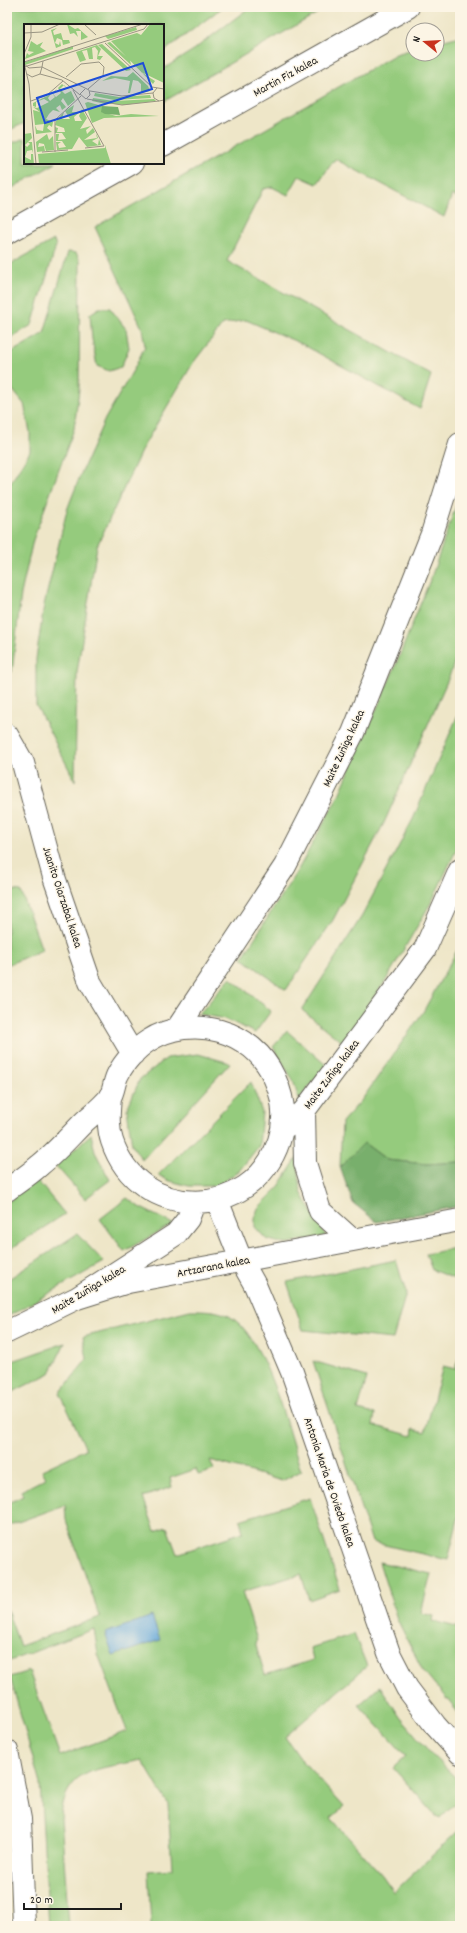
<svg xmlns="http://www.w3.org/2000/svg" width="467" height="1933" viewBox="0 0 467 1933" font-family="Dekko,sans-serif">
<style>
.green{fill:#95cb7d;stroke:#58744c}
.forest{fill:#78af6c;stroke:#4a6644}
.water{fill:#65a8da;stroke:#40627b}
.lines{fill:none;stroke-linecap:round;stroke-linejoin:round}
.minor-casing{stroke:#666358;stroke-width:24}
.primary-casing{stroke:#666358;stroke-width:24}
.minor{stroke:#fff;stroke-width:22}
.primary{stroke:#fff;stroke-width:22}
.labels{text-anchor:middle;stroke-width:3;stroke-linejoin:round;paint-order:stroke}
.street-label{font-size:12px;fill:#1c1c1c;stroke:#fcf5e5}
.inset-road{fill:none;stroke:#9a9583;stroke-width:1}
.view{fill:#1d4ed8;fill-opacity:0.15;stroke:#1d4ed8;stroke-width:2}
.inset-edge{fill:none;stroke:#1c1c1c;stroke-width:2}
</style>
<rect width="100%" height="100%" fill="#fcf5e5"/>
<filter id="ink" filterUnits="userSpaceOnUse"><feTurbulence type="fractalNoise" baseFrequency=".025" numOctaves="2"/><feDisplacementMap in="SourceGraphic" scale="8" xChannelSelector="R" yChannelSelector="G"/><feConvolveMatrix kernelMatrix="1 2 1 2 8 2 1 2 1" color-interpolation-filters="sRGB"/></filter>
<filter id="wash" filterUnits="userSpaceOnUse"><feTurbulence type="fractalNoise" baseFrequency=".012" numOctaves="4" result="noise"/><feDisplacementMap in="SourceGraphic" scale="16" xChannelSelector="R" yChannelSelector="G"/><feGaussianBlur stdDeviation="0.9" result="paint"/><feColorMatrix in="noise" values="0 0 0 0 0 0 0 0 0 0 0 0 0 0 0 0 0 1.4 0 .05"/><feComposite in="paint" operator="in"/></filter>
<g filter="url(#wash)">
<rect width="100%" height="100%" fill="#eee6c8"/>
<path class="green" d="M7,7H223L163,52V25H25V123L7,131Z
M250,7H328L163,102V69L192,51Z
M460,36V199L452,195L444,217L335,159L317,184L299,176L288,195L272,187L263,189L227,261L431,375L420,409L302,344L246,320L223,324L193,363L143,447L97,546L77,672L75,781L36,705V659L44,605L67,510L82,471L105,419L135,367L145,346L142,328L95,227L396,54L413,49V54H437V42Z
M25,138V163H56L7,191V145Z
M54,240L56,246L32,325L7,340V266Z
M68,252L76,253L80,260L79,389L74,429L33,540L21,594L12,672L7,676V499L10,484L30,451V432L24,404L7,383V355L44,333Z
M99,308H110L126,329L129,348L121,367L109,371L97,366L92,339L90,314Z
M460,494V646L449,677L384,823L333,920L286,990L242,958L299,868L338,797L395,667L432,575Z
M460,710V842L432,901L386,980L343,1043L302,1010L362,916L413,819Z
M7,890L21,891L42,950L7,965Z
M460,945V1162L427,1164L387,1160L364,1143L340,1167L342,1122L361,1101L423,1012Z
M230,978L271,1011L255,1033L226,1019L199,1014Z
M287,1031L326,1065L299,1100L293,1080L273,1047Z
M198,1054L230,1063L142,1160L132,1145L127,1109L140,1079L167,1058Z
M251,1082L262,1112L259,1146L239,1171L217,1186H189L170,1181L158,1175Z
M91,1134L95,1152L110,1180L85,1199L56,1166Z
M297,1158L301,1192L326,1236L284,1244L266,1239L255,1227V1217L258,1208L278,1188Z
M36,1179L65,1214L7,1251V1203Z
M127,1198L139,1207L173,1224L124,1251L100,1219Z
M77,1234L104,1262L7,1317V1280Z
M460,1247V1281L432,1270L426,1254Z
M396,1260L406,1293L393,1339L303,1330L287,1282Z
M190,1310C204,1310 217,1310 229,1316C266,1336 288,1432 301,1471L282,1481L210,1460L214,1470L198,1475L196,1469L170,1478L172,1487L143,1497L155,1531L167,1527L177,1554L243,1532L240,1520L310,1498L340,1589L309,1600L301,1574L242,1592L257,1640L255,1642L265,1675L313,1660L310,1648L354,1634L367,1666L285,1737L300,1758L344,1807L331,1818L382,1875L394,1892L460,1829V1926H151L148,1871L172,1869L168,1804L142,1760C101,1769 64,1767 61,1819L69,1926H49L40,1784L10,1677L29,1671L60,1756L127,1731L98,1654L94,1629L7,1662V1610L20,1646L100,1617L66,1520L65,1505L7,1526V1504L23,1496L21,1491L46,1478L42,1470L86,1449L60,1393L87,1359L83,1337Z
M65,1343L50,1373L7,1395V1363Z
M460,1353V1511L448,1560L372,1542L313,1361L367,1377L358,1410L375,1414L373,1425L412,1436L413,1429L425,1432L443,1366L455,1369Z
M379,1562L431,1574L421,1613L434,1616L433,1621L460,1628V1715L422,1669L397,1619Z
M380,1686L400,1717L433,1756L460,1782V1798L439,1819L393,1768L406,1756L359,1705Z"/>
<path class="forest" d="M364,1143L387,1160L427,1164L460,1162V1206L377,1222L353,1203L340,1167Z"/>
<path class="water" d="M152,1616L160,1640L113,1656L105,1633Z"/>
</g>
<g filter="url(#ink)">
<g class="lines">
<g class="minor-casing">
<path id="minor" d="M7,735L23,763L54,877L90,982L133,1054
M177,1029L285,866L353,733L432,534L460,444
M304,1111L305,1163L320,1211L351,1239
M282,1130L304,1111L425,949L460,870
M7,1190C18,1182 30,1174 40,1165C56,1152 70,1136 85,1121C93,1114 103,1106 110,1097C114,1091 114,1081 118,1074C124,1062 137,1048 148,1041C192,1013 253,1030 274,1077C284,1098 286,1120 279,1141C252,1222 139,1222 112,1141C107,1126 109,1111 110,1096
M217,1200L241,1260L255,1285L292,1372L389,1653L407,1688L435,1725L460,1753
M77,1298L128,1282L460,1220
M7,1332L77,1298L176,1234L188,1219L194,1203
M7,1751L20,1819L24,1926"/>
</g>
<g class="primary-casing">
<path id="primary" d="M163,145L408,7
M7,233L132,163"/>
</g>
<use href="#minor" class="minor"/>
<use href="#primary" class="primary"/>
</g>
</g>
<g class="labels">
<g class="street-label">
<text transform="translate(285 76) rotate(-29)" y="4">Martin Fiz kalea</text>
<text transform="translate(343 748) rotate(-65)" y="4">Maite Zuñiga kalea</text>
<text transform="translate(63 897) rotate(72)" y="4">Juanito Oiarzabal kalea</text>
<text transform="translate(331 1074) rotate(-53)" y="4">Maite Zuñiga kalea</text>
<text transform="translate(213 1266) rotate(-11)" y="4">Artzarana kalea</text>
<text transform="translate(88 1289) rotate(-31)" y="4">Maite Zuñiga kalea</text>
<text transform="translate(330 1482) rotate(71)" y="4">Antonia Maria de Oviedo kalea</text>
</g>
</g>
<g transform="translate(24 24)">
<rect width="140" height="140" fill="#eee6c8"/>
<path d="M43,0L51,5L54,4L64,13L57,16V7H52L54,13L50,9L46,10ZM126,0H140V59L117,48L131,57L129,60L87,17L113,9L117,11ZM112,3L113,6L84,15L81,12ZM33,4L29,7L30,11L37,9L39,16H45L46,19L39,21L38,16L33,14L31,19L35,21L36,17L37,22L32,24L27,6ZM7,17L13,21L19,18L16,23L22,27L1,35L3,29L5,31L10,28L4,27ZM86,18L106,36L107,41L83,19ZM78,20L107,46L102,47L74,21ZM73,21L77,25L74,32H79L76,36L73,35L74,27L71,23L68,24L69,35H65L63,26L58,27L62,36L56,38L52,28ZM49,22V25L1,41V38ZM109,48L124,62L126,67L117,69V60L114,57L109,56L106,69H104L106,57L91,54L78,57L87,52L103,53ZM38,60L46,67L40,61L36,65L41,70L47,67L51,76L44,82L39,74L37,77L42,83L38,86L36,81L32,84L36,88L29,86L25,90L22,95L29,98L28,103L25,101L23,104L28,108L12,110L11,101L13,106L19,107L20,100L11,101L9,86L16,88L9,83L13,84L25,78L20,75L12,78V83L9,82V79L27,70L24,74L26,77L31,73L28,69L33,65L29,70L32,73L37,69L34,64ZM71,69L95,73L126,71L127,74L90,76L70,72ZM69,74L90,77L130,75L132,77L100,81L77,79L68,77ZM64,78L78,82V88L92,92L107,90L135,92L80,94L68,99L61,79ZM50,81L48,88H56L50,93L51,97H58L55,92L58,85L63,94L56,105L67,102L62,106L63,110L69,104L71,108L60,116L73,114L72,109L74,114L68,117L74,121L75,115L77,121L63,123L55,113L48,125L33,126L32,118H37L34,120L35,124L42,123L38,117H32V110H35L34,116L42,115L38,109H31V103L34,104L33,108H41L40,104L31,101L32,97L40,88L38,95H46L41,87ZM7,109L8,114L1,121L3,123L6,120L4,118H8L9,129L8,126L3,127L1,133L7,136V130H9L10,140H0V110ZM23,110L25,116L29,112L30,126L22,127L20,120L15,119L14,123L20,122L21,127L13,128L12,118ZM81,121L87,140H15L14,130L81,124Z" fill="#95cb7d"/>
<path d="M78,82L94,83L96,91L81,90L77,88Z" fill="#78af6c"/>
<path class="inset-road" d="M60,0L72,11M0,9L18,8L36,0M81,19L128,63L140,65M0,30L7,13V0M19,37L18,43L65,66L66,71L62,75L56,70L61,65M0,38L119,0M0,40L5,44L18,43L16,50L8,53L3,50M0,43L120,5L124,0M1,43L5,60L12,140M16,50L38,56L56,71M42,53L57,40L75,38L80,43L79,52L64,65M133,64L129,69L130,74L135,77L140,76M49,66L80,122L61,124M66,67L98,72L129,69M63,75L98,81L135,77M7,77L23,71L39,57M18,128L44,126M31,128V96L57,72"/>
<path class="view" d="M119,39L128,65L21,99L13,74Z"/>
<rect width="140" height="140" class="inset-edge"/>
</g>
<rect width="467" height="1933" fill="none" stroke="#fcf5e5" stroke-width="24"/>
<g transform="translate(425 42) rotate(288)"><circle r="19" fill="#fcf5e5" stroke="#a29e95"/>
<path d="M0-3L7 15L0 10L-7 15Z" fill="#c8321e"/>
<text y="-6" font-size="11" font-weight="bold" text-anchor="middle" fill="#1c1c1c">N</text>
</g>
<path d="M24 1903v6h97v-6" fill="none" stroke="#1c1c1c" stroke-width="2"/>
<text x="30" y="1903" font-size="12" fill="#1c1c1c" stroke="#fcf5e5" stroke-width="3" paint-order="stroke">20 m</text>
</svg>
